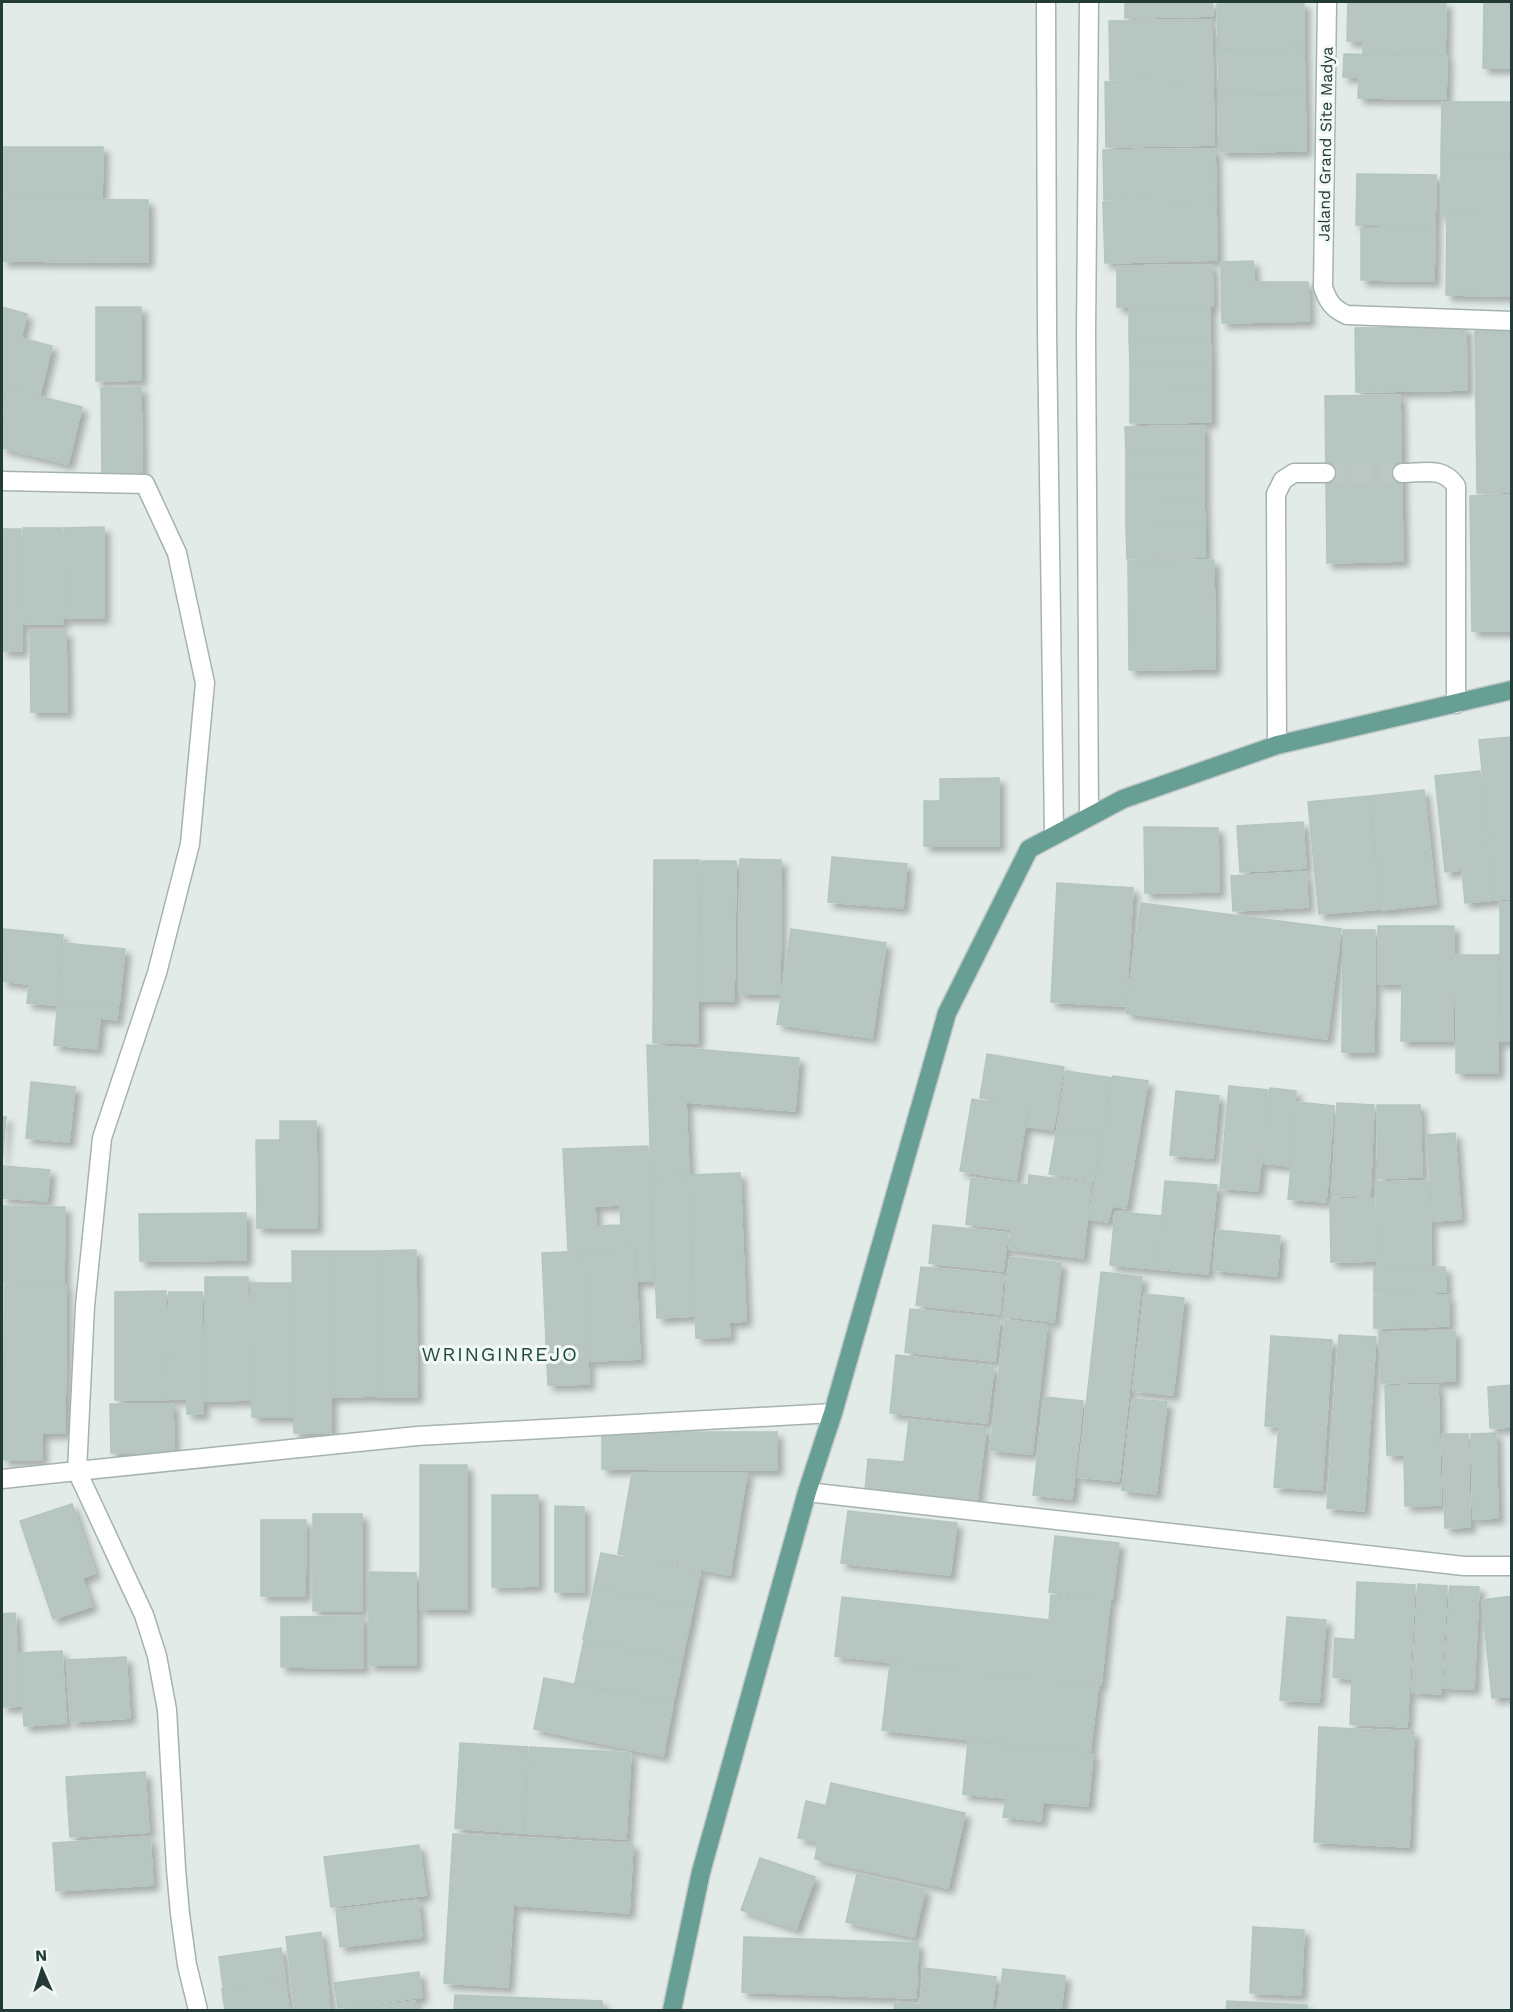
<svg xmlns="http://www.w3.org/2000/svg" width="1513" height="2012" viewBox="0 0 1513 2012" font-family="'Work Sans',sans-serif">
<style>
.building{fill:#b7c6c1;stroke:#b4c5bf;stroke-width:1.5;fill-rule:evenodd;filter:url(#shadow)}
.lines{fill:none;stroke-linecap:round;stroke-linejoin:round}
.minor-tunnel{stroke:#bcc8c4;stroke-width:18;stroke-dasharray:18 9;stroke-linecap:butt}
.minor-casing{stroke:#a5b3af;stroke-width:21}
.major-casing{stroke:#c1c8c7;stroke-width:21}
.minor{stroke:#fff;stroke-width:18}
.major{stroke:#689f94;stroke-width:18}
.labels{text-anchor:middle;stroke-width:6;stroke-linejoin:round;paint-order:stroke}
.street-label{font-size:16px;fill:#233b36;stroke:#f2f8f5}
.quarter-label{font-size:20px;letter-spacing:1.5px;fill:#204c44;stroke:#f2f8f5}
</style>
<defs>
<filter id="shadow"><feDropShadow dx="5.5" dy="5.5" stdDeviation="3" flood-color="#0004"/></filter>
</defs>
<rect width="100%" height="100%" fill="#e2ebe8"/>
<path class="building" d="M1125,2H1212L1213,16L1125,18Z
M1348,2H1446L1445,54L1363,53V41H1347Z
M1484,2H1512L1510,68H1483Z
M1304,3V47L1218,49L1217,4Z
M1211,20L1213,78L1110,80L1109,21Z
M1304,49L1305,93L1219,95L1218,50Z
M1344,54L1447,56L1446,99L1358,98L1359,77H1343Z
M1213,80L1214,145L1106,147L1105,82Z
M1305,95L1306,151L1220,152L1219,96Z
M1442,102H1512V156L1441,155Z
M2,147H103L102,198L2,197Z
M1215,149L1216,198L1104,200L1103,150Z
M1441,156L1512,157V216L1441,215Z
M1357,174L1436,175L1435,226L1356,225Z
M2,199L148,200V262L2,261Z
M1216,200L1217,260L1105,263L1103,202Z
M1447,217L1512,218V296L1446,295Z
M1361,228H1435L1434,281L1361,280Z
M1253,261L1254,282H1308L1309,321L1222,323L1221,262Z
M1212,265L1213,306L1117,307V266Z
M2,307L27,314L21,338L52,346L40,394L9,386L2,414Z
M96,307H141V380L96,381Z
M1210,307V337L1129,339V308Z
M1466,327L1467,390L1356,392L1355,328Z
M1475,331H1512V492L1477,493Z
M1210,337L1211,363L1130,364L1129,339Z
M1211,363V391L1130,392V364Z
M141,387L142,477H102L101,388Z
M10,389L82,407L68,464L2,448V422Z
M1211,391V422L1130,423V392Z
M1400,395L1403,561L1327,563L1325,396Z
M1204,426V451L1126,452L1125,427Z
M1204,451V476L1126,478V452Z
M1204,476V503L1126,504V478Z
M1512,495V631H1472L1470,496Z
M1204,503L1205,527L1126,528V504Z
M104,527V618H65L64,528Z
M1205,527V557L1127,559L1126,528Z
M23,528H62L63,624H24Z
M2,529H21L22,651H2Z
M1214,560L1215,669L1129,670L1128,561Z
M30,631H66L67,712H31Z
M1512,737V898L1495,900L1479,740Z
M1480,771L1493,900L1465,903L1462,870L1445,872L1435,776Z
M999,778V846H924V801H940V779Z
M1424,790L1436,904L1382,910L1370,796Z
M1369,796L1380,909L1319,914L1308,802Z
M1303,822L1306,868L1240,872L1237,826Z
M1144,827L1218,828L1219,892L1145,893Z
M832,857L907,864L903,908L828,902Z
M740,859L781,860L780,994H739Z
M654,860H699L698,1043H653Z
M701,861H736L734,1001H699Z
M1306,872L1308,907L1233,911L1231,876Z
M1057,883L1133,888L1126,1006L1051,1002Z
M1500,902H1512V960H1500Z
M1141,903L1341,929L1327,1039L1126,1013Z
M1378,926H1454L1453,1041H1401L1402,984H1378Z
M3,929L63,935L56,1005L27,1003L29,984L2,981Z
M791,929L886,943L872,1038L777,1024Z
M1343,930H1375L1374,1052H1342Z
M63,943L125,949L119,1005L57,999Z
M1456,955H1499L1498,1073H1456Z
M1500,962H1512V1041H1500Z
M58,1000L118,1006L117,1020L100,1018L97,1049L54,1045Z
M647,1045L799,1058L795,1111L686,1102L689,1173L651,1175Z
M987,1054L1064,1067L1053,1130L1026,1126L1030,1106L980,1098Z
M1066,1071L1112,1078L1102,1134L1057,1128Z
M1113,1076L1148,1081L1126,1208L1112,1206L1108,1222L1089,1219Z
M31,1082L75,1087L69,1142L26,1138Z
M1229,1086L1268,1090L1258,1191L1220,1188Z
M1270,1088L1296,1091L1289,1166L1263,1163Z
M1176,1091L1219,1096L1213,1158L1170,1155Z
M972,1099L1028,1108L1016,1180L960,1171Z
M1297,1102L1334,1106L1326,1202L1288,1199Z
M1337,1103L1374,1105L1370,1197L1332,1195Z
M1377,1105H1420L1422,1177L1378,1178Z
M2,1117H6L2,1163Z
M280,1121H316L317,1228H257L256,1140H280Z
M1057,1129L1101,1136L1094,1181L1049,1174Z
M1455,1133L1461,1219L1433,1221L1427,1135Z
M648,1146L654,1281H638L636,1247L568,1250L563,1149ZM620,1205L621,1225L596,1226L595,1206Z
M2,1166L50,1170L47,1201L2,1198Z
M740,1173L746,1321L729,1322L730,1337L696,1338L689,1175Z
M687,1175L694,1316L657,1318L651,1177Z
M1029,1175L1091,1183L1083,1258L1009,1249L1011,1229L966,1224L971,1178L1028,1185Z
M1165,1181L1217,1185L1208,1274L1157,1269Z
M1430,1181L1431,1265L1377,1266L1376,1182Z
M1374,1199L1375,1261L1331,1262L1330,1200Z
M2,1206H9V1283H2Z
M11,1207H65L64,1283H11Z
M1115,1212L1162,1216L1157,1269L1110,1265Z
M246,1213V1260L140,1261L139,1214Z
M933,1225L1008,1233L1003,1271L929,1263Z
M1217,1230L1280,1236L1277,1276L1214,1270Z
M635,1249L640,1359L590,1361L585,1251Z
M416,1250L417,1397H378L377,1251Z
M292,1251H330L331,1433H294Z
M331,1251H377L378,1396L331,1397Z
M583,1251L589,1384L548,1385L542,1253Z
M1010,1257L1061,1263L1054,1322L1003,1316Z
M921,1267L1003,1275L1000,1314L916,1305Z
M1445,1267L1446,1292L1374,1294V1268Z
M1101,1272L1142,1277L1119,1481L1078,1477Z
M205,1277H248L250,1400L205,1401Z
M251,1283H292L293,1417H252Z
M2,1285H3V1458H2Z
M5,1285H66L65,1433H42V1460H4Z
M166,1291L168,1400H115V1292Z
M169,1292H202L203,1414H187V1399H170Z
M1144,1294L1184,1298L1173,1395L1133,1391Z
M1448,1295L1449,1326L1374,1328V1296Z
M910,1309L1000,1319L995,1361L905,1352Z
M1005,1320L1047,1325L1032,1454L990,1450Z
M1455,1331V1381L1381,1383L1379,1333Z
M1339,1335L1376,1337L1364,1511L1327,1508Z
M1271,1336L1332,1340L1322,1490L1274,1487L1279,1427L1265,1426Z
M896,1355L994,1367L987,1423L890,1413Z
M1438,1385L1441,1505L1405,1506L1404,1455H1387L1385,1386Z
M1512,1385V1427L1490,1428L1488,1387Z
M1044,1397L1083,1401L1072,1499L1033,1495Z
M1132,1399L1167,1402L1156,1494L1122,1490Z
M110,1404H173L174,1453H111Z
M909,1420L986,1428L977,1502L865,1490L868,1459L904,1462Z
M602,1432H777V1470L602,1469Z
M1496,1433L1498,1518L1473,1519L1471,1434Z
M1442,1434H1468L1470,1527L1445,1528Z
M420,1465H467V1609H420Z
M632,1473H747L730,1575L618,1554Z
M492,1495H538V1586L492,1587Z
M72,1504L95,1573L82,1578L92,1606L53,1619L20,1521Z
M555,1506L584,1507V1592H555Z
M848,1511L957,1523L950,1575L841,1563Z
M313,1514H362V1611H313Z
M261,1520H306L305,1596H261Z
M1055,1536L1119,1543L1112,1599L1049,1592Z
M601,1553L700,1572L693,1607L594,1587Z
M369,1572L416,1573V1665H369Z
M1357,1582L1415,1585L1407,1727L1350,1724L1352,1679L1333,1677L1335,1638L1355,1640Z
M1418,1584L1447,1586L1441,1694L1412,1692Z
M1450,1586L1479,1587L1474,1689L1444,1688Z
M594,1588L693,1608L682,1659L583,1639Z
M1051,1595L1110,1601L1101,1685L835,1656L842,1597L1049,1620Z
M1512,1596V1696L1492,1698L1482,1600Z
M15,1613L18,1664L2,1665V1614Z
M363,1616V1668L281,1667V1617Z
M1287,1617L1326,1620L1319,1702L1280,1700Z
M584,1640L682,1660L673,1702L575,1683Z
M62,1651L66,1723L24,1726L19,1653Z
M126,1657L130,1718L71,1722L67,1660Z
M18,1664L21,1706L2,1707V1665Z
M890,1664L1098,1687L1090,1753L882,1730Z
M544,1678L673,1704L663,1756L534,1729Z
M1319,1727L1414,1732L1409,1847L1314,1842Z
M968,1741L1093,1754L1088,1806L1043,1802L1041,1821L1003,1817L1006,1798L963,1794Z
M460,1743L528,1747L523,1833L455,1828Z
M530,1747L631,1753L626,1839L524,1833Z
M145,1772L149,1832L70,1837L66,1777Z
M831,1783L965,1813L948,1888L815,1859L818,1842L798,1838L806,1801L826,1806Z
M453,1834L633,1844L629,1913L513,1905L508,1987L444,1983Z
M150,1837L153,1885L56,1891L53,1843Z
M419,1845L426,1895L331,1907L324,1857Z
M760,1858L815,1877L796,1929L741,1910Z
M857,1874L925,1889L914,1937L846,1922Z
M418,1900L422,1937L340,1947L336,1910Z
M1253,1927L1304,1930L1301,1995L1250,1993Z
M321,1932L330,2008L295,2010L286,1937Z
M744,1937L918,1943L916,1998L742,1992Z
M281,1948L285,1979L223,1987L219,1957Z
M924,1968L996,1977L992,2010H894L895,2002L920,2005Z
M1003,1969L1065,1976L1061,2010H998Z
M419,1972L422,1997L338,2008L334,1983Z
M285,1981L289,2010H225L222,1989Z
M455,1995L602,2001V2010H454Z
M415,2001L416,2010H337Z
M1227,2001L1307,2005V2010H1226Z"/>
<g class="lines">
<path class="minor-tunnel" d="M1326,473H1402"/>
<g class="minor-casing">
<path id="minor" d="M1046,2L1047,332L1054,835
M1327,2L1323,287C1328,302 1333,309 1347,315L1512,321
M1402,473C1424,473 1443,466 1456,486V704
M2,481L145,484L177,553L205,683L190,844L157,973L102,1138L85,1306L77,1471L417,1436L833,1413
M1277,745L1276,494L1283,480L1294,473H1326
M1089,817L1086,333L1089,2
M2,1479L77,1471L144,1615L157,1656L167,1710L176,1869L180,1914L187,1965L198,2010
M807,1492L1464,1566H1512"/>
</g>
<g class="major-casing">
<path id="major" d="M672,2010L701,1872L807,1492L833,1413L947,1013L1029,849L1123,799L1277,745L1512,690"/>
</g>
<use href="#minor" class="minor"/>
<use href="#major" class="major"/>
</g>
<g class="labels">
<g class="street-label">
<text transform="translate(1325 144) rotate(-89)" y="6">Jaland Grand Site Madya</text>
</g>
<g class="quarter-label">
<text x="500" y="1361">WRINGINREJO</text>
</g>
</g>
<rect width="1513" height="2012" fill="none" stroke="#233b36" stroke-width="6"/>
<g transform="translate(42 1970) rotate(357)" stroke="#f2f8f5" stroke-width="4.5" paint-order="stroke">
<path d="M0-4.5L10 22L0 15L-10 22Z" fill="#233b36"/>
<text y="-9" font-size="16" font-weight="bold" text-anchor="middle" fill="#233b36">N</text>
</g>
</svg>
